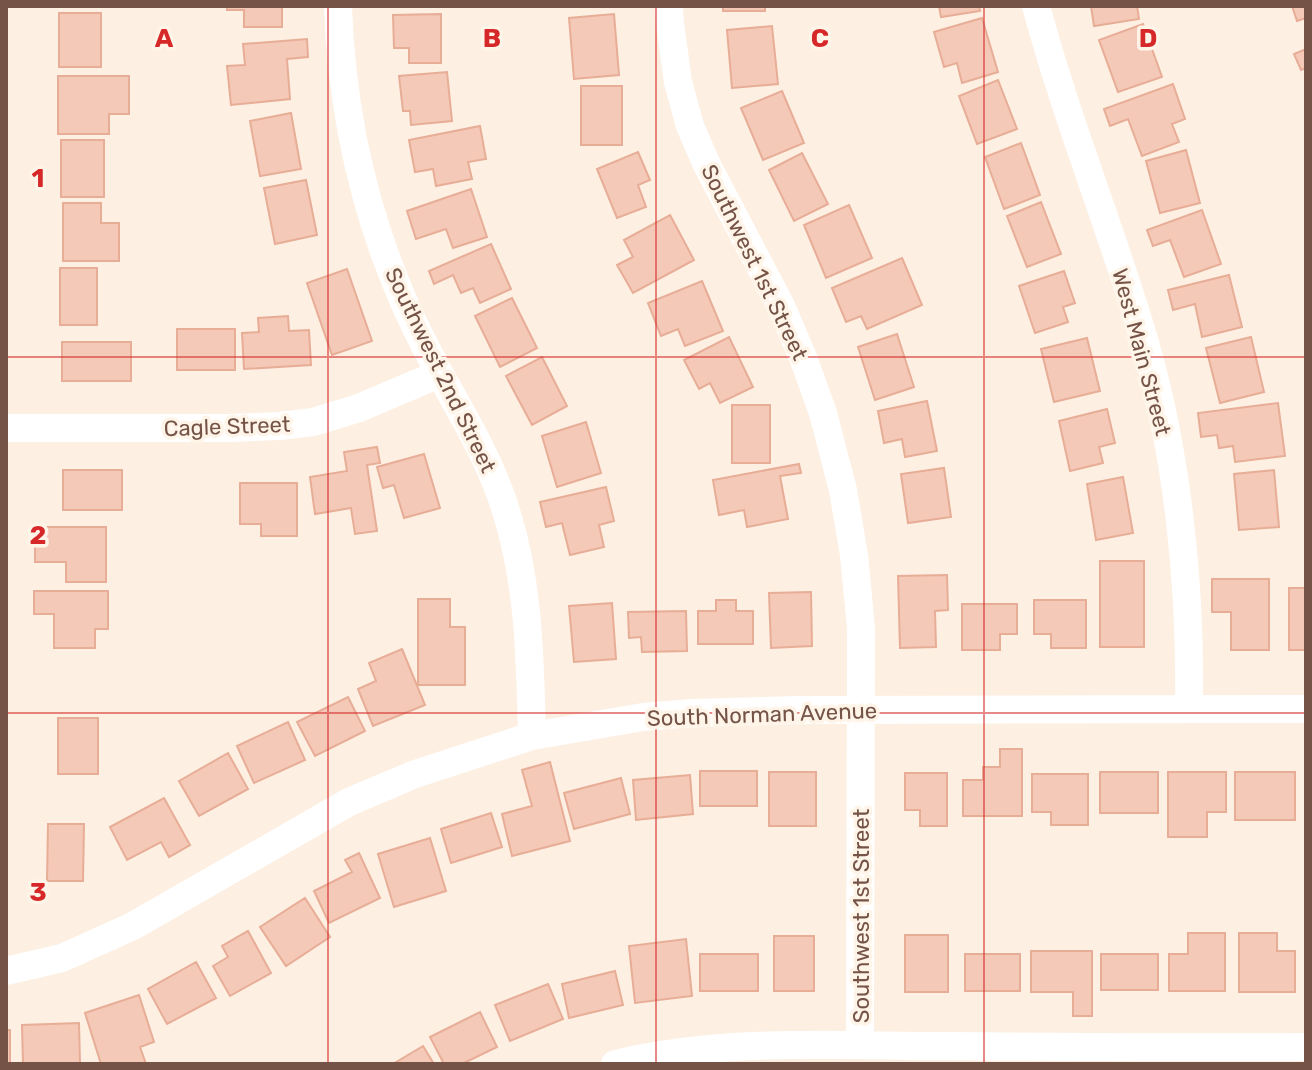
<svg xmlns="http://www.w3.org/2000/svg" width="1312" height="1070" viewBox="0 0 1312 1070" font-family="Rubik,sans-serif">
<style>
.building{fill:#f4c9b7;stroke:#e7ad97;stroke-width:2}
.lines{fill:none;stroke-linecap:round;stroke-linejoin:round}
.minor{stroke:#fff;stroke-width:28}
.grid{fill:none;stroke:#d62828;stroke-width:2;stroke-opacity:0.55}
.labels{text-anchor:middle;stroke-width:7;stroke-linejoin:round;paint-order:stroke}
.street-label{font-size:22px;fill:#755347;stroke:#fff4e8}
.grid-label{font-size:26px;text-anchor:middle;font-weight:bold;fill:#d62828;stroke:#fff4e8;stroke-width:7;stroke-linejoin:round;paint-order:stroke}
</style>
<rect width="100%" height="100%" fill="#fdefe1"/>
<path class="building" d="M227,6H282V27H244V10H227Z
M723,6H765V11H723Z
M939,6H979L980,11L941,17Z
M1091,6H1137L1139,19L1094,26Z
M1292,6H1306V18L1297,21Z
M59,13H101V67H59Z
M441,14V63H409V48H394L393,15Z
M614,14L619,75L574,79L569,18Z
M982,18L998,72L962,83L957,63L944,67L934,32Z
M1143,24L1162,77L1118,92L1099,40Z
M772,26L778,84L732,88L727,30Z
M307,39L308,57L287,59L290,99L231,105L227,66L245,65L243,44Z
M1306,49V68L1301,70L1294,54Z
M447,72L452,121L411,125L410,111H403L399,76Z
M58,76H129V114H109V134H58Z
M998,80L1017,129L977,144L959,96Z
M1173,84L1185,119L1172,124L1179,142L1142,156L1128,119L1110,126L1104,109Z
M581,86H622V145H581Z
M782,91L804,143L763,160L741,108Z
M291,113L301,169L260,176L250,121Z
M480,126L486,159L468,162L472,179L436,186L433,169L415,172L409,140Z
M61,140H104V197H61Z
M1021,143L1040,195L1004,209L985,157Z
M1186,150L1200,203L1160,213L1146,161Z
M638,152L650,180L638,185L646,207L617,218L597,169Z
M802,153L828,204L794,221L769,170Z
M306,180L317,235L275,244L264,188Z
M471,189L487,237L453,248L446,229L416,239L407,211Z
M1041,202L1061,254L1027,267L1007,216Z
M63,203H101V223H119V261H63Z
M849,205L872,258L826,278L804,225Z
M1202,210L1221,264L1184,277L1170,240L1153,246L1147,230Z
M670,215L694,260L633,293L617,265L633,257L624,240Z
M491,244L511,289L480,303L473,288L461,293L453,275L434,284L429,271Z
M902,258L922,305L867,329L861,316L846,322L832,288Z
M60,268H97V325H60Z
M347,269L372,341L332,355L307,283Z
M1064,271L1075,303L1063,307L1068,322L1035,333L1019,286Z
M1229,275L1242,327L1202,337L1195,304L1173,310L1168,290Z
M702,281L723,331L685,346L678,329L661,336L648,303Z
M512,298L537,348L500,367L475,316Z
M288,316L289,331L309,330L311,365L244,369L242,333L259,332L258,318Z
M177,329H235V370H177Z
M897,334L914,387L875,400L858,347Z
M729,337L753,387L720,403L710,383L699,389L684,360Z
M1251,337L1264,392L1220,403L1206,348Z
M1087,338L1100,391L1054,402L1041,349Z
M62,342H131V381H62Z
M542,357L567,406L532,425L506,376Z
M927,401L937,451L905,457L902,439L884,443L878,411Z
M1278,403L1285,456L1235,462L1233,446L1219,448L1217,435L1201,437L1198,413Z
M732,405H770V463H732Z
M1107,409L1115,443L1099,447L1103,463L1070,471L1059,421Z
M586,422L601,473L557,487L542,436Z
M377,447L380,463L367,465L377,531L355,534L351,508L315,514L310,477L347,471L344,452Z
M424,454L440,508L404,518L394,485L383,488L377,467Z
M799,464L801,473L780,476L788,519L747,527L744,510L719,515L713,480Z
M944,468L951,517L908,523L901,474Z
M63,470H122V510H63Z
M1274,470L1279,527L1239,530L1234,474Z
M1123,477L1133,533L1096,540L1087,484Z
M240,483H297V536H261V524H240Z
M606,487L614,521L599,525L604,547L570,555L562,523L546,527L540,502Z
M35,527H106V582H66V562H35Z
M1100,561H1144V647H1100Z
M947,575L948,610L935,611L936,647L900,648L898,576Z
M1212,579H1269V650H1231V612H1212Z
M1289,588H1306V650H1289Z
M34,591H108V629H95V648H54V614H34Z
M811,592L812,646L771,648L769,593Z
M418,599H450V627H465V685H418Z
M716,600H736V611H753V644H698V611H716Z
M1034,600H1086V648H1051V634H1034Z
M612,603L616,659L574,662L569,606Z
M962,604H1017V634H1000V650H962Z
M686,611L687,651L642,652L641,637L629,638L628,612Z
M402,649L425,705L373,726L358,689L376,681L369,663Z
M348,697L365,731L315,756L297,722Z
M58,718H98V774H58Z
M288,722L305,760L254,783L237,746Z
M1000,749H1022V816H963V780H983V767H1000Z
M228,753L248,789L199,816L179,781Z
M550,762L570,841L512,856L502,814L532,806L522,770Z
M700,771H757V806H700Z
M769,772H816V826H769Z
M1100,772H1158V813H1100Z
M1168,772H1226V812H1207V837H1168Z
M1235,772H1295V820H1235Z
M905,773H947V826H920V810H905Z
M1032,774H1088V825H1051V812H1032Z
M690,775L693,814L636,820L633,780Z
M621,778L630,814L574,829L564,793Z
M164,798L190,845L169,857L161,842L127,860L110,827Z
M491,813L502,847L451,863L441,829Z
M48,824H84L83,881H47Z
M430,838L446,891L394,907L378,854Z
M359,853L380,898L329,923L314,891L352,872L345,860Z
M305,898L330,937L286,966L260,927Z
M248,931L271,973L230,996L213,966L228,957L222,946Z
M1188,933H1225V991H1169V954H1188Z
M1239,933H1277V951H1295V992H1239Z
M905,935H948V992H905Z
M774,936H814V991H774Z
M686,939L692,996L635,1003L629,946Z
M1031,951H1092V1016H1073V992H1031Z
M700,954H758V991H700Z
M965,954H1020V991H965Z
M1101,954H1158V990H1101Z
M196,962L216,998L167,1024L148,989Z
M615,971L623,1005L569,1018L562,984Z
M548,984L563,1019L510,1041L495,1005Z
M139,995L154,1042L140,1047L146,1064H101L85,1013Z
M480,1012L497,1047L462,1064H444L430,1037Z
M79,1023L80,1064H23L22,1025Z
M6,1030H10V1064H6Z
M423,1046L434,1064H393Z"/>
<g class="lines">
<path class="minor" d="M338,6C342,120 366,225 416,328C443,385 480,437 501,496C529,573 530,655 532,736
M669,6L670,23L678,82L690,126L707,165L781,306L804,360L823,413L843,490L854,555L861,628L860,1045
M1036,6C1066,118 1110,225 1143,336C1178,454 1191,586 1189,709
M6,428H228L280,426L313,422L359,408L439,374
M6,971L62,958L133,926L349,802L415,774L532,736L643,717L692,713L797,710L1306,709
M615,1064C720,1039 829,1045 936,1046C1059,1047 1183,1048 1306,1047"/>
</g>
<path class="grid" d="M328,6V1064M656,6V1064M984,6V1064M6,357H1306M6,713H1306"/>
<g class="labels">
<g class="street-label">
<text transform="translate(755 262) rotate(64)" y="8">Southwest 1st Street</text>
<text transform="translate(1142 352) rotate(75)" y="8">West Main Street</text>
<text transform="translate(441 370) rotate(64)" y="8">Southwest 2nd Street</text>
<text transform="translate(227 426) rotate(-2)" y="8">Cagle Street</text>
<text transform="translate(762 714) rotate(-2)" y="8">South Norman Avenue</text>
<text transform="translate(861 916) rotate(-90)" y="8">Southwest 1st Street</text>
</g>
</g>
<g class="grid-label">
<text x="164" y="47">A</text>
<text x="492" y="47">B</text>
<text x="820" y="47">C</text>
<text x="1148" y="47">D</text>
<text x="38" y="187">1</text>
<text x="38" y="544">2</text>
<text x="38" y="901">3</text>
</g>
<rect width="1312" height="1070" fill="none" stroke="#755347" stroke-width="16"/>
</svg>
